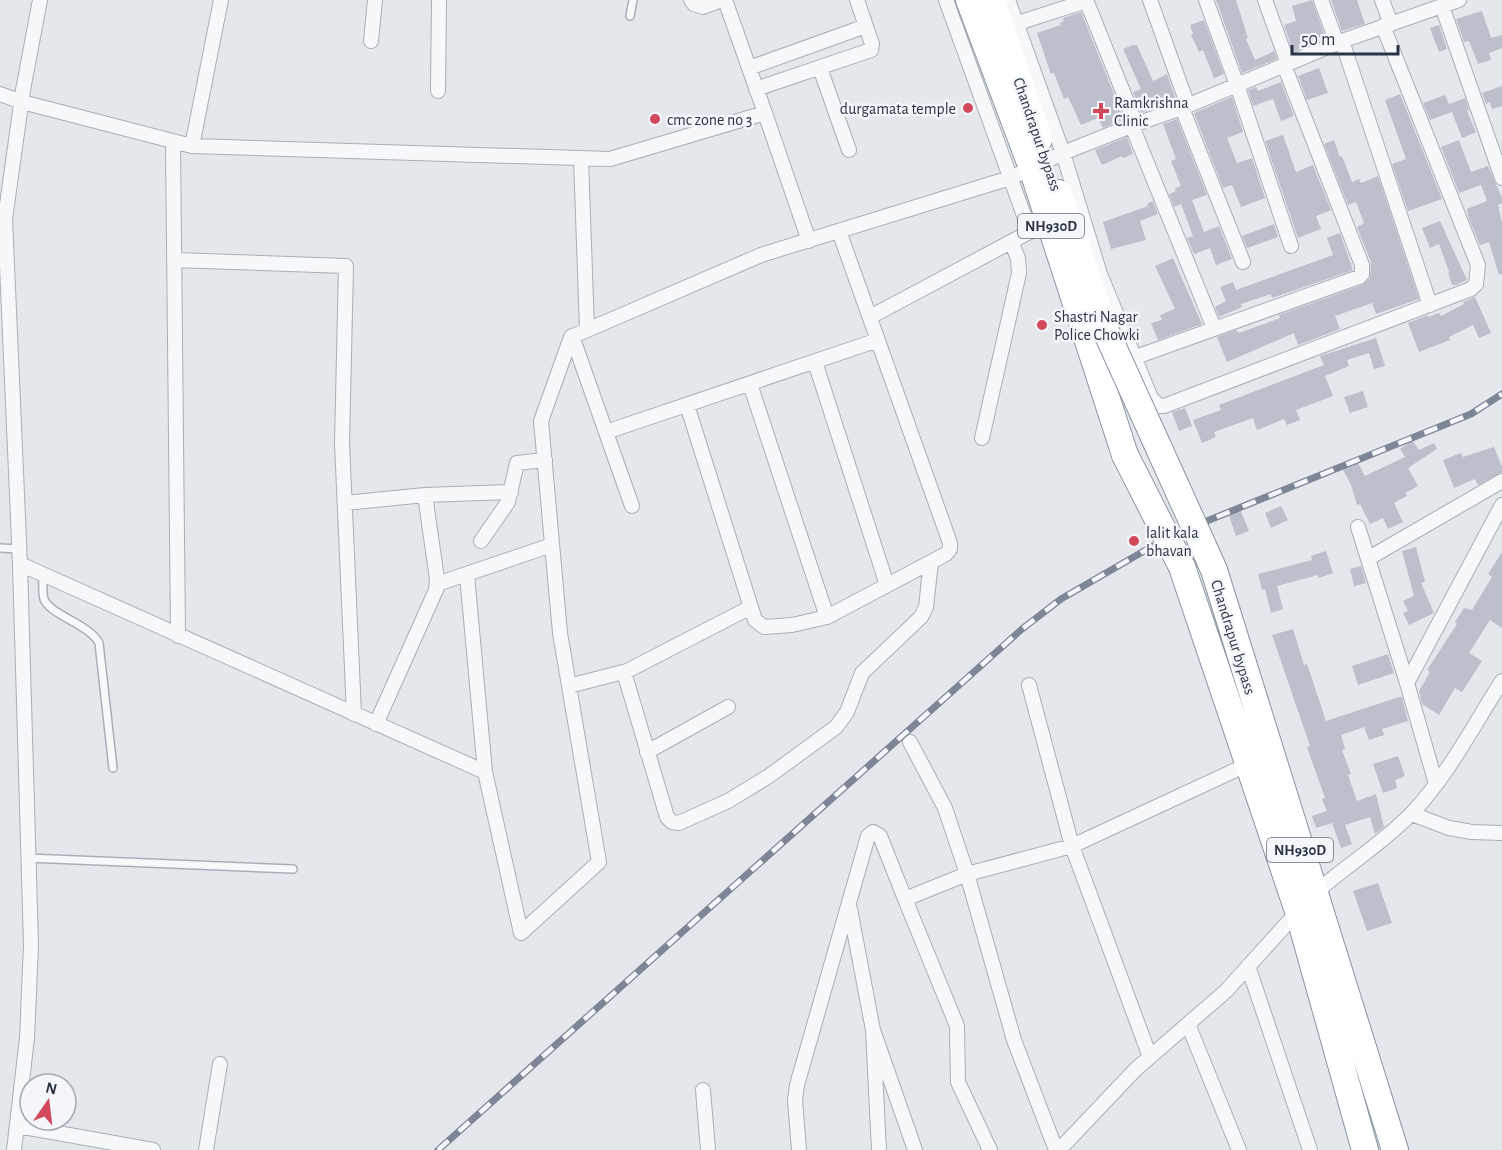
<svg xmlns="http://www.w3.org/2000/svg" width="1502" height="1150" viewBox="0 0 1502 1150" font-family="'Alegreya Sans',sans-serif">
<style>
.building{fill:#bbc0ca}
.lines{fill:none;stroke-linecap:round;stroke-linejoin:round}
.lane-casing{stroke:#a9aeb7;stroke-width:10}
.street-casing{stroke:#a9aeb7;stroke-width:16}
.highway-casing{stroke:#8b94a3;stroke-width:28}
.lane{stroke:#f7f8fa;stroke-width:7}
.street{stroke:#f7f8fa;stroke-width:14}
.highway{stroke:#fff;stroke-width:26}
.rail-casing{stroke:#7d8696;stroke-width:7}
.rail{stroke:#f4f6f9;stroke-width:4.5;stroke-dasharray:14;stroke-linecap:butt}
.highway-bridge-casing{stroke:#8b94a3;stroke-width:28;stroke-linecap:butt}
.highway-bridge{stroke:#fff;stroke-width:26}
.poi-dot{fill:#d1495b;stroke:#f4f6f9;stroke-width:2}
.labels{text-anchor:middle;stroke-width:5;stroke-linejoin:round;paint-order:stroke}
.shield{fill:#f4f6f9;stroke:#676e7b;stroke-width:1.5}
.shield-label{font-size:15px;font-weight:bold;fill:#2b3445}
.poi-label{font-size:16px;fill:#2b3445;stroke:#f4f6f9;text-anchor:start}
.street-label{font-size:16px;fill:#2b3445;stroke:#f4f6f9}
</style>
<rect width="100%" height="100%" fill="#e4e7ec"/>
<path class="building" d="M1216,0H1236L1248,38L1246,39L1255,60L1274,51L1277,59L1242,73Z
M1312,0L1325,36L1309,42L1310,45L1293,52L1284,25L1296,21L1292,6Z
M1331,0H1357L1365,24L1342,31Z
M1482,11L1491,38L1502,35V48L1489,53L1491,60L1478,64L1469,41L1464,42L1456,19Z
M1081,12L1124,119L1103,128L1098,118L1081,125L1068,97L1064,99L1054,73L1051,74L1037,33L1061,25L1060,23L1064,21L1063,18Z
M1204,20L1224,74L1214,78L1203,50L1199,52L1191,35L1193,34L1190,25Z
M1439,25L1447,49L1439,52L1430,28Z
M1133,45H1137L1153,81L1167,74L1176,100L1141,113L1133,92L1141,89L1123,49Z
M1319,68L1328,93L1307,100L1298,76Z
M1281,82L1294,116L1281,121L1273,99L1253,106L1248,90L1256,87L1258,91Z
M1502,86V106L1492,109L1490,102L1486,104L1482,93Z
M1400,94L1442,199L1408,211L1392,164L1406,159L1385,100Z
M1445,95L1449,104L1465,98L1469,110L1467,111L1476,132L1462,138L1452,112L1430,120L1423,103Z
M1232,97L1243,132L1227,138L1237,163L1252,158L1265,198L1241,207L1232,185L1223,188L1194,113Z
M1177,119L1207,195L1192,200L1204,232L1219,226L1232,259L1216,265L1210,248L1194,254L1187,238L1193,236L1181,204L1174,207L1169,194L1176,191L1175,188L1181,186L1171,161L1176,159L1163,124Z
M1283,135L1296,172L1313,165L1331,210L1316,216L1321,229L1298,238L1265,141Z
M1127,137L1133,154L1123,158L1122,156L1102,165L1095,150Z
M1334,140L1340,157L1342,156L1352,182L1359,179L1361,183L1378,176L1419,299L1376,314L1372,303L1335,316L1340,329L1298,345L1294,333L1227,362L1217,337L1236,330L1239,333L1280,318L1279,315L1362,285L1370,278L1371,262L1357,227L1364,223L1356,202L1348,205L1324,144Z
M1459,140L1471,172L1488,166L1502,198V203L1498,205L1502,223V274L1499,275L1489,242L1480,245L1469,219L1467,209L1487,201L1481,185L1459,193L1441,147Z
M1153,201L1158,214L1140,221L1146,240L1111,249L1103,222L1148,206L1147,204Z
M1440,221L1467,280L1456,285H1452L1448,273L1449,272L1439,244L1430,248L1422,228Z
M1274,224L1278,237L1247,248L1242,236Z
M1340,233L1353,270L1272,298L1271,294L1241,304L1242,307L1219,317L1215,307L1226,301L1220,287L1233,282L1236,290L1333,255L1327,238Z
M1173,258L1202,324L1158,340L1151,323L1162,320L1160,315L1175,309L1155,266Z
M1475,297L1491,333L1479,338L1473,325L1449,337L1450,340L1419,352L1408,323L1428,315V317L1439,313L1441,316L1464,304L1463,302Z
M1376,338L1385,366L1374,369L1369,353L1347,360L1349,366L1325,376L1333,396L1296,410L1300,420L1287,425L1284,419L1257,430L1253,418L1214,432L1216,437L1202,443L1193,420L1221,410L1219,405L1324,365L1320,356Z
M1363,391L1368,407L1350,413L1344,397Z
M1185,408L1192,426L1179,431L1172,412Z
M1412,440L1419,450L1434,443L1437,449L1408,468L1418,486L1405,493L1407,496L1394,503L1403,522L1388,529L1383,518L1370,524L1360,504L1357,505L1351,485L1341,466L1356,459L1365,476L1405,457L1400,449Z
M1494,447L1502,467V472L1478,485L1475,479L1454,488L1443,460L1461,453L1463,457Z
M1281,506L1288,520L1271,528L1265,513Z
M1240,509L1249,531L1236,536L1228,513Z
M1416,547L1425,582L1421,583L1434,613L1409,625L1403,613L1408,611L1403,601L1414,596L1402,551Z
M1326,551L1333,573L1319,578L1318,575L1277,586L1283,609L1271,613L1265,589L1262,590L1258,574L1312,560L1311,556Z
M1502,552V628L1490,620L1469,653L1482,661L1462,692L1455,688L1439,715L1422,704L1419,691L1430,672L1427,670L1457,624L1455,622L1464,608L1472,610L1492,577L1488,574Z
M1361,566L1366,583L1354,586L1350,569Z
M1293,629L1304,665L1307,664L1326,721L1399,697H1402L1408,721L1382,729L1384,735L1369,740L1364,727L1341,735L1345,749L1342,750L1351,774L1348,775L1357,801L1376,794L1384,827L1375,834L1370,817L1345,825L1352,844L1341,848L1332,823L1316,828L1312,816L1327,811L1322,799L1325,798L1307,747L1310,746L1272,635Z
M1388,654L1394,673L1358,685L1352,666Z
M1398,756L1405,776L1395,780L1397,788L1383,793L1373,764Z
M1378,883L1392,923L1367,931L1353,891Z"/>
<g class="lines">
<g class="lane-casing">
<path id="lane" d="M630,16L633,0
M0,548L19,549
M43,575C43,582 42,592 44,599C50,615 89,624 99,643L113,768
M28,858L293,869"/>
</g>
<g class="street-casing">
<path id="street" d="M40,0L23,90L5,219L20,564L485,772L521,933L599,862L560,633L541,421L571,337L761,255L1010,178L1063,153L1136,124L1182,108L1342,41L1459,0
M691,0L694,4L703,7L722,0
M725,0L765,113
M946,0L1030,232
M1008,0L1063,153L1100,274L1151,398L1159,406H1164L1471,289L1476,284L1478,265L1383,26
M1086,0L1136,124
M1150,0L1188,106
M1206,0L1237,85L1291,246
M1265,0L1288,64
M1321,0L1337,43
M1382,0L1391,24
M1442,6L1502,178
M1009,26L1086,1
M371,41L375,0
M1342,41L1430,305
M749,68L866,26
M820,68L849,150
M756,89L871,50L872,44L857,0
M438,91L439,0
M0,94L22,102L192,146L610,159L765,113L809,241
M1182,108L1243,262
M1132,126L1214,328
M173,142L178,636
M192,146L221,0
M581,158L587,330
M174,260L346,266L342,443L354,714
M870,317L1037,228
M572,336L632,506
M1133,358L1359,277L1362,274V265L1284,65
M815,362L887,585
M750,384L827,617
M687,405L755,620L764,627L792,625L827,617L946,554L950,549V543L839,231
M606,432L878,340
M982,438L1019,273L1018,258L1011,242
M345,503L425,495L511,492
M1358,527L1407,683
M481,541L508,502L517,463L545,460
M1369,558L1502,481
M467,575L485,772
M437,584L552,545
M624,672L667,817L672,822L679,823L728,801L769,776L836,727L847,712L862,673L921,617L926,607L931,562
M1029,685L1072,846L1150,1057
M569,686L627,671L751,607
M376,724L436,590L437,579L425,495
M910,742L945,808L967,874L905,899L957,1026L958,1082L990,1150
M647,752L728,707
M1436,784L1407,683L1502,505
M1412,814L1449,828L1472,832L1502,833
M1313,895C1344,867 1382,844 1412,813C1449,774 1473,726 1502,681
M850,909L873,1030
M1248,966L1310,1150
M1188,1024L1239,1150
M703,1090L708,1150
M18,1126L153,1150
M14,1150L27,1038L31,945L20,564
M206,1150L220,1064
M799,1150L795,1100L797,1085L868,836L873,832L880,836L905,899
M879,1150L873,1030L915,1150
M1056,1150L1014,1040L967,874L1072,846L1253,762
M1059,1150L1136,1069L1226,991L1300,909"/>
</g>
<g class="highway-casing">
<path id="highway" d="M969,0L1032,168L1125,455
M991,0L1039,139
M1058,193L1105,329
M1205,550L1214,570L1395,1150
M1182,567L1298,911L1365,1150"/>
</g>
<use href="#lane" class="lane"/>
<use href="#street" class="street"/>
<use href="#highway" class="highway"/>
<g class="rail-casing">
<path id="rail" d="M438,1150L1022,629L1061,599L1151,547L1197,525L1471,414L1502,394"/>
</g>
<use href="#rail" class="rail"/>
<g class="highway-bridge-casing">
<path id="highway-bridge" d="M1105,329L1205,550
M1125,455L1182,567"/>
</g>
<use href="#highway-bridge" class="highway-bridge"/>
</g>
<g class="poi-dot">
<circle cx="968" cy="108" r="6"/>
<path d="M1098 102h6v6h6v6h-6v6h-6v-6h-6v-6h6z"/>
<circle cx="655" cy="119" r="6"/>
<circle cx="1042" cy="325" r="6"/>
<circle cx="1134" cy="541" r="6"/>
</g>
<g class="labels">
<g class="shield">
<rect x="1018" y="214" width="66" height="24" rx="4.5"/>
<rect x="1267" y="838" width="66" height="24" rx="4.5"/>
</g>
<g class="shield-label">
<text x="1051" y="231">NH930D</text>
<text x="1300" y="855">NH930D</text>
</g>
<g class="poi-label">
<text x="1114" y="108">Ramkrishna<tspan x="1114" dy="18">Clinic</tspan></text>
<text x="956" y="114" text-anchor="end">durgamata temple</text>
<text x="667" y="125">cmc zone no 3</text>
<text x="1054" y="322">Shastri Nagar<tspan x="1054" dy="18">Police Chowki</tspan></text>
<text x="1146" y="538">lalit kala<tspan x="1146" dy="18">bhavan</tspan></text>
</g>
<g class="street-label">
<text transform="translate(1038 134) rotate(71)" y="6">Chandrapur bypass</text>
<text transform="translate(1234 637) rotate(73)" y="6">Chandrapur bypass</text>
</g>
</g>
<g transform="translate(48 1102) rotate(14)"><circle r="28" fill="#f4f6f9" stroke="#a4a8b1" stroke-width="1.5"/>
<path d="M0-4.5L10 22L0 15L-10 22Z" fill="#d1495b"/>
<text y="-9" font-size="16" font-weight="bold" text-anchor="middle" fill="#2b3445">N</text>
</g>
<path d="M1292 45v9h106v-9" fill="none" stroke="#2b3445" stroke-width="3"/>
<text x="1301" y="45" font-size="18" fill="#2b3445" stroke="#f4f6f9" stroke-width="4.5" paint-order="stroke">50 m</text>
</svg>
